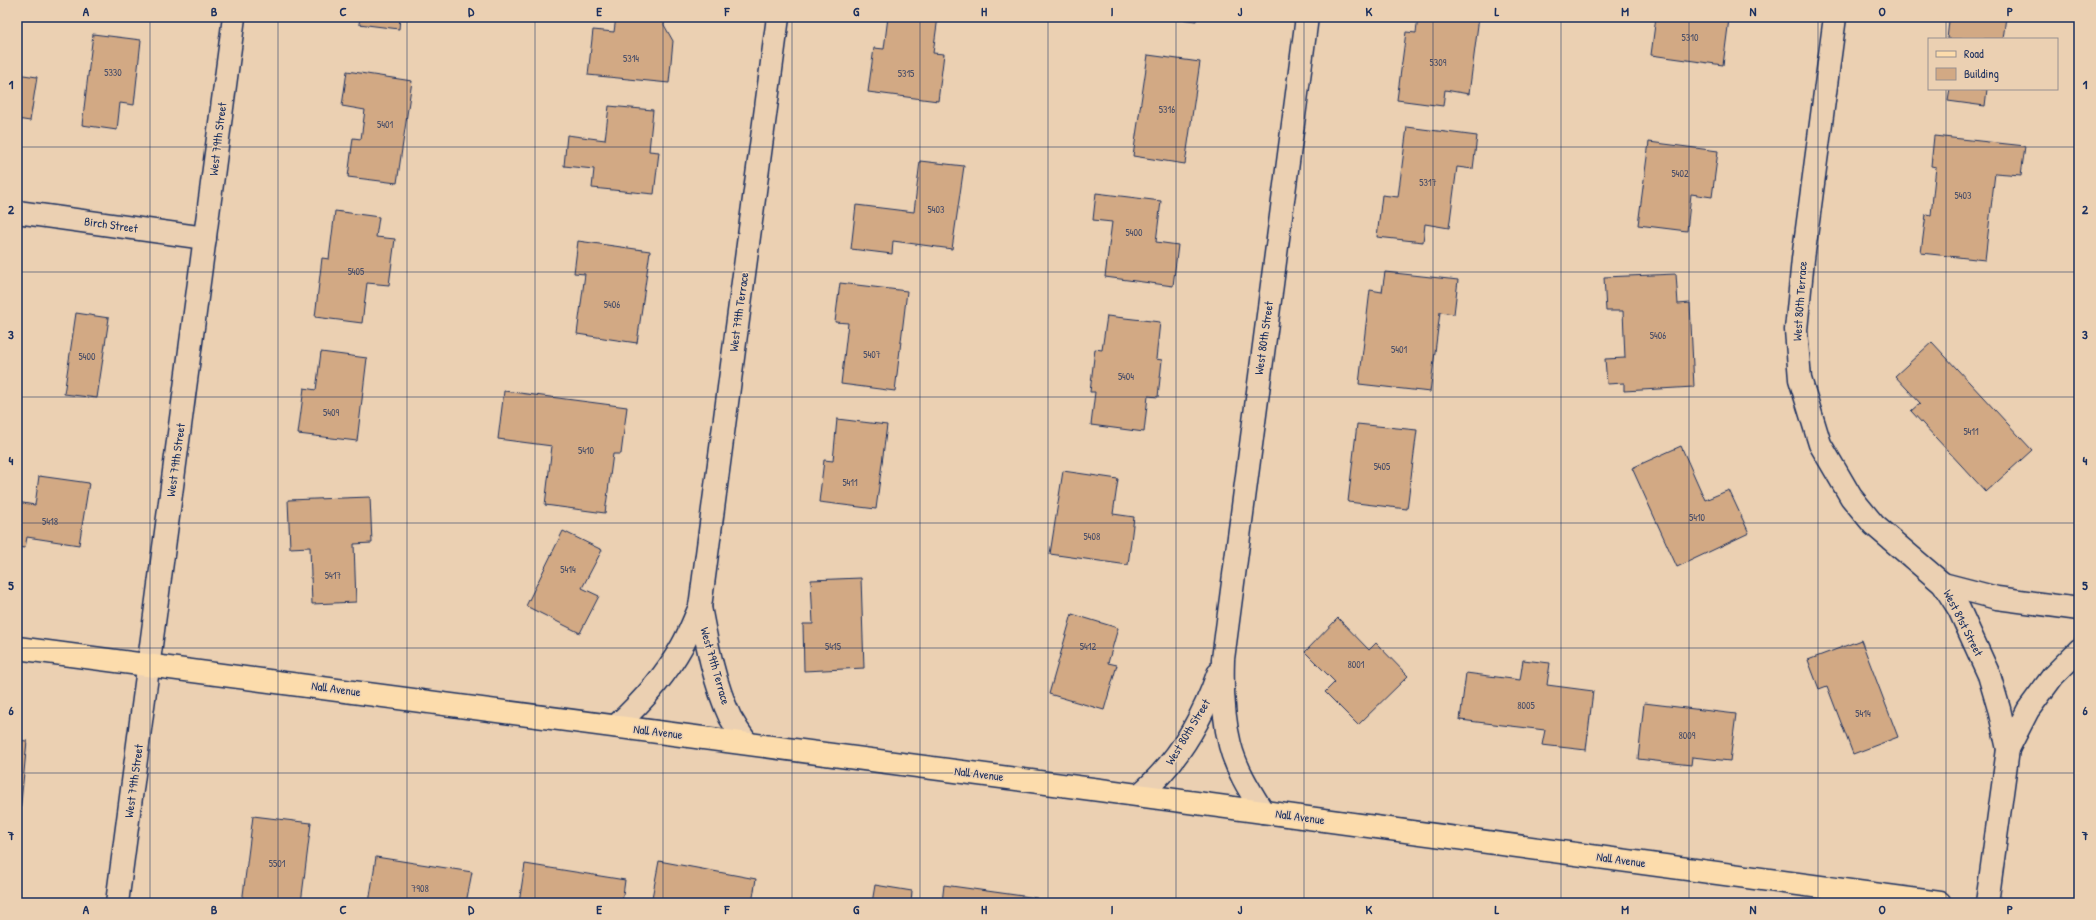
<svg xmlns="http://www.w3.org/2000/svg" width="2096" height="920" font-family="'Patrick Hand',sans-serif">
<rect width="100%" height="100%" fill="#ebd0b2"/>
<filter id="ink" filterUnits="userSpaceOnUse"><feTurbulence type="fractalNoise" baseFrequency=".025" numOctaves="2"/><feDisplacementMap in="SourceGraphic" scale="8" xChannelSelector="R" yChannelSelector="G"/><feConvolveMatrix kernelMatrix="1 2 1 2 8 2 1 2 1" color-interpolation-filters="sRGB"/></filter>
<g filter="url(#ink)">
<g fill="#d2a984" stroke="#1b2f5e">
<polygon points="360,17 400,17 399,29 359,24"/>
<polygon points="616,17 665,17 664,25 673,41 669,83 588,75 593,30 614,32"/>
<polygon points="888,17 938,17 933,53 944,54 938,101 868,92 874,48 884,49"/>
<polygon points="1165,17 1197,17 1196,21"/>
<polygon points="1418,17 1479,17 1469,94 1445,90 1443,106 1397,100 1406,32 1416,33"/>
<polygon points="1656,17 1712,17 1729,19 1723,65 1651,55"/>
<polygon points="1934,17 2006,17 2003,39 1947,39 1949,21 1934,19"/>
<polygon points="93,34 141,40 134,105 120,103 117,130 82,125"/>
<polygon points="1148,55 1200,62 1185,164 1133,156"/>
<polygon points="347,71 412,81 397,183 348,177 353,138 361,139 365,110 342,106"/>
<polygon points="17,74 37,77 30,121 17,119"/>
<polygon points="1950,89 1987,89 1985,106 1948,101"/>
<polygon points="609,106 653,110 649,151 659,152 654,194 592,188 594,169 564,166 567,135 605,140"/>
<polygon points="1407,127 1477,136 1473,169 1457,167 1449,228 1425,224 1423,242 1377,237 1382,195 1398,197"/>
<polygon points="1934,136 2025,146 2021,175 1995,173 1985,260 1921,253 1926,214 1931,215 1936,167 1931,166"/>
<polygon points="1649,142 1718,151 1712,197 1691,194 1687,231 1638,225"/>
<polygon points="920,161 964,166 952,249 893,241 892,254 851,249 856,205 914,212"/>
<polygon points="1096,193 1161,201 1156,242 1178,245 1173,286 1105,277 1112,222 1093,220"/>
<polygon points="335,211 379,217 376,237 395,239 389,285 367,283 362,323 315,317 322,258 329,259"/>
<polygon points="578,241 650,251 637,343 577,334 585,274 574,273"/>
<polygon points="1385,272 1458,280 1454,314 1440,312 1430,392 1359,384 1370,290 1382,292"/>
<polygon points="1676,274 1678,304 1690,303 1694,387 1624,391 1624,383 1607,384 1605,359 1625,358 1623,311 1606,311 1604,277"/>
<polygon points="840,283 907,291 895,391 841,384 848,323 835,322"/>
<polygon points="76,313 109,318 97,398 64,394"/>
<polygon points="1107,316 1160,322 1156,359 1162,360 1158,397 1148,396 1144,432 1091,425 1095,392 1090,392 1095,349 1102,350"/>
<polygon points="1932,342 2032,450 1986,492 1911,411 1920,403 1895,376"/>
<polygon points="321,352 367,358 357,441 298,434 304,388 316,390"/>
<polygon points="504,391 627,407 621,454 613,454 605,513 545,505 552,446 498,439"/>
<polygon points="837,419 887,425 876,509 819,502 824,460 833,461"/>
<polygon points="1357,424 1417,430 1407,509 1348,502"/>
<polygon points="1681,446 1705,500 1729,490 1749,533 1677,567 1632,468"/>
<polygon points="1063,471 1118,479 1113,514 1134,517 1128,565 1050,554"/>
<polygon points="39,476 89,483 79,545 27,537 25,548 17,547 17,502 35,505"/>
<polygon points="370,497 372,543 354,544 356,602 312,604 310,547 290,548 288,500"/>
<polygon points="563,531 602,550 582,588 599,596 580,633 526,606"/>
<polygon points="861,578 864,668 804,671 803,624 813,624 811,580"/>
<polygon points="1072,614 1118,628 1108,663 1117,665 1104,710 1049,694"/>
<polygon points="1338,618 1369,650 1376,643 1408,676 1358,725 1325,692 1335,682 1305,652"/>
<polygon points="1861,640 1898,737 1853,754 1827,686 1819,689 1808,660"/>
<polygon points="1523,660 1550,663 1547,685 1593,691 1586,750 1542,745 1545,730 1460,720 1466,673 1520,680"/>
<polygon points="1644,703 1736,714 1730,761 1692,757 1691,765 1638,759"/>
<polygon points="17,740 27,741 17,845"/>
<polygon points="253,816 311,823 301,903 242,903"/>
<polygon points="376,857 472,872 466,903 369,903"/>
<polygon points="659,861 756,879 752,903 651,903"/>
<polygon points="525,864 625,880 622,903 519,903"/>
<polygon points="875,885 912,891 911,903 872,903"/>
<polygon points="944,885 1037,898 1036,903 942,903"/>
</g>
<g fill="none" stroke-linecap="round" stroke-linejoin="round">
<g stroke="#1b2f5e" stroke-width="25">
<g id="minor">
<polyline points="1835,17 1803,259 1796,330 1800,379 1820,444 1851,497 1874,525 1943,584 1959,609 1989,675 1999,709 2008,749 1987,903"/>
<polyline points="17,212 205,238"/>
<polyline points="1943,584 1997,598 2079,609"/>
<path d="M700 607C707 644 714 683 730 717 735 726 741 735 747 743"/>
<path d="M616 726C642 702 665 677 682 646 689 634 694 620 700 607L778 17"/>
<polyline points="2008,749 2028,710 2053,676 2079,650"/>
<path d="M1139 795C1176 764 1202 720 1218 674"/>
<path d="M1263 812C1250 791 1236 769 1230 745 1223 717 1222 688 1223 659L1307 17"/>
<polyline points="117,903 234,17"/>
</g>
</g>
<g stroke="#1b2f5e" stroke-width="25">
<polyline id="major" points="17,648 1100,790 1940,903"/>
</g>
<use href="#minor" stroke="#ebd0b2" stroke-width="22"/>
<use href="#major" stroke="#fcdcac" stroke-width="22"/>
</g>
</g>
<path fill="none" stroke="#1b2f5e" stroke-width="1" stroke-opacity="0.55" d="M150 17V903M278 17V903M407 17V903M535 17V903M663 17V903M792 17V903M920 17V903M1048 17V903M1176 17V903M1304 17V903M1433 17V903M1561 17V903M1689 17V903M1818 17V903M1946 17V39M1946 89V903M17 147H2079M17 272H2079M17 397H2079M17 523H2079M17 648H2079M17 773H2079"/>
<g text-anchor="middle" stroke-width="3" stroke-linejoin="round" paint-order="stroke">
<g font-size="10" fill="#494e68">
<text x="1690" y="41">5310</text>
<text x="631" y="62">5314</text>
<text x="1438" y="66">5309</text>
<text x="113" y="76">5330</text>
<text x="906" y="77">5315</text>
<text x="1167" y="113">5316</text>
<text x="385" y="128">5401</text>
<text x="1680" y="177">5402</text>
<text x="1428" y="186">5317</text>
<text x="1963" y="199">5403</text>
<text x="936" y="213">5403</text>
<text x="1134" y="236">5400</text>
<text x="356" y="275">5405</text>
<text x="612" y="308">5406</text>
<text x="1658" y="339">5406</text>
<text x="1399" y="353">5401</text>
<text x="872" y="358">5407</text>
<text x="87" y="360">5400</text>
<text x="1126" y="380">5404</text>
<text x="331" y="416">5409</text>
<text x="1971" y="435">5411</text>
<text x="586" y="454">5410</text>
<text x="1382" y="470">5405</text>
<text x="850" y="486">5411</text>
<text x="1697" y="521">5410</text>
<text x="50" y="525">5418</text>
<text x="1092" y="540">5408</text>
<text x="568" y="573">5414</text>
<text x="333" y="579">5417</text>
<text x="833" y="650">5415</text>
<text x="1088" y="650">5412</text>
<text x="1356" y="668">8001</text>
<text x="1526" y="709">8005</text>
<text x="1863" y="717">5414</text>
<text x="1687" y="739">8009</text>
<text x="277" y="867">5501</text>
<text x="420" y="892">7908</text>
</g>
<g font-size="12" fill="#1b2f5e" stroke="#ebd0b2">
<text transform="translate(218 139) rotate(-83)" y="4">West 79th Street</text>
<text transform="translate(111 225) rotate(8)" y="4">Birch Street</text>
<text transform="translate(1800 301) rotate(-86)" y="4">West 80th Terrace</text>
<text transform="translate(739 312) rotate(-82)" y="4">West 79th Terrace</text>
<text transform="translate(1264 338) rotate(-82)" y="4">West 80th Street</text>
<text transform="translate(176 460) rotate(-82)" y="4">West 79th Street</text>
<text transform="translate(1963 623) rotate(63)" y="4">West 81st Street</text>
<text transform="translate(715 666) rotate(74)" y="4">West 79th Terrace</text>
<text transform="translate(336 689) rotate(8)" y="4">Nall Avenue</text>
<text transform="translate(658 732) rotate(7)" y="4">Nall Avenue</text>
<text transform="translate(1188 732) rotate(-59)" y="4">West 80th Street</text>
<text transform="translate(979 774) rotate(7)" y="4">Nall Avenue</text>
<text transform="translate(134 781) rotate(-82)" y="4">West 79th Street</text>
<text transform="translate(1300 817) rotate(8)" y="4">Nall Avenue</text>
<text transform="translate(1621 860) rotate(8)" y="4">Nall Avenue</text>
</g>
</g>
<rect width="2096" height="920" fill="none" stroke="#ebd0b2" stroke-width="44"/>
<rect x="1928" y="38" width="130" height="52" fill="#ebd0b2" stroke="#989090"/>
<rect x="1936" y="51" width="20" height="6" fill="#fcdcac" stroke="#989090"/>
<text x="1964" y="58" font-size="12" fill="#1b2f5e">Road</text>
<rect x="1936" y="68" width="20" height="12" fill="#d2a984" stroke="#989090"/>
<text x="1964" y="78" font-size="12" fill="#1b2f5e">Building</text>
<rect x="22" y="22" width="2052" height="876" fill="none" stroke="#1b2f5e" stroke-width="1.5"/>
<g font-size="13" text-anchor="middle" font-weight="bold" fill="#1b2f5e">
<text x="86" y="16">A</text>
<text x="214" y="16">B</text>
<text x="343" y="16">C</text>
<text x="471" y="16">D</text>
<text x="599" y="16">E</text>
<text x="727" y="16">F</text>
<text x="856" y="16">G</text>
<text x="984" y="16">H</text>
<text x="1112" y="16">I</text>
<text x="1240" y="16">J</text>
<text x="1369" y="16">K</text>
<text x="1497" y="16">L</text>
<text x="1625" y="16">M</text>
<text x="1753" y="16">N</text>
<text x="1882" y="16">O</text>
<text x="2010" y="16">P</text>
<text x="11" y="89">1</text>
<text x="2085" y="89">1</text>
<text x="11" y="214">2</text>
<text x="2085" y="214">2</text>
<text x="11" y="339">3</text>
<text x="2085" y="339">3</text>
<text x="11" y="465">4</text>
<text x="2085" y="465">4</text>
<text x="11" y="590">5</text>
<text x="2085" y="590">5</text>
<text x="11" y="715">6</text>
<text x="2085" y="715">6</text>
<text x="11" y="840">7</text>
<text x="2085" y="840">7</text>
<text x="86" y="914">A</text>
<text x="214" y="914">B</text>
<text x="343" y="914">C</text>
<text x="471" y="914">D</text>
<text x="599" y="914">E</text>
<text x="727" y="914">F</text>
<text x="856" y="914">G</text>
<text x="984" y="914">H</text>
<text x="1112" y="914">I</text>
<text x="1240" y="914">J</text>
<text x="1369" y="914">K</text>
<text x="1497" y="914">L</text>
<text x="1625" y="914">M</text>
<text x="1753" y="914">N</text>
<text x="1882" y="914">O</text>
<text x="2010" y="914">P</text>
</g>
</svg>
